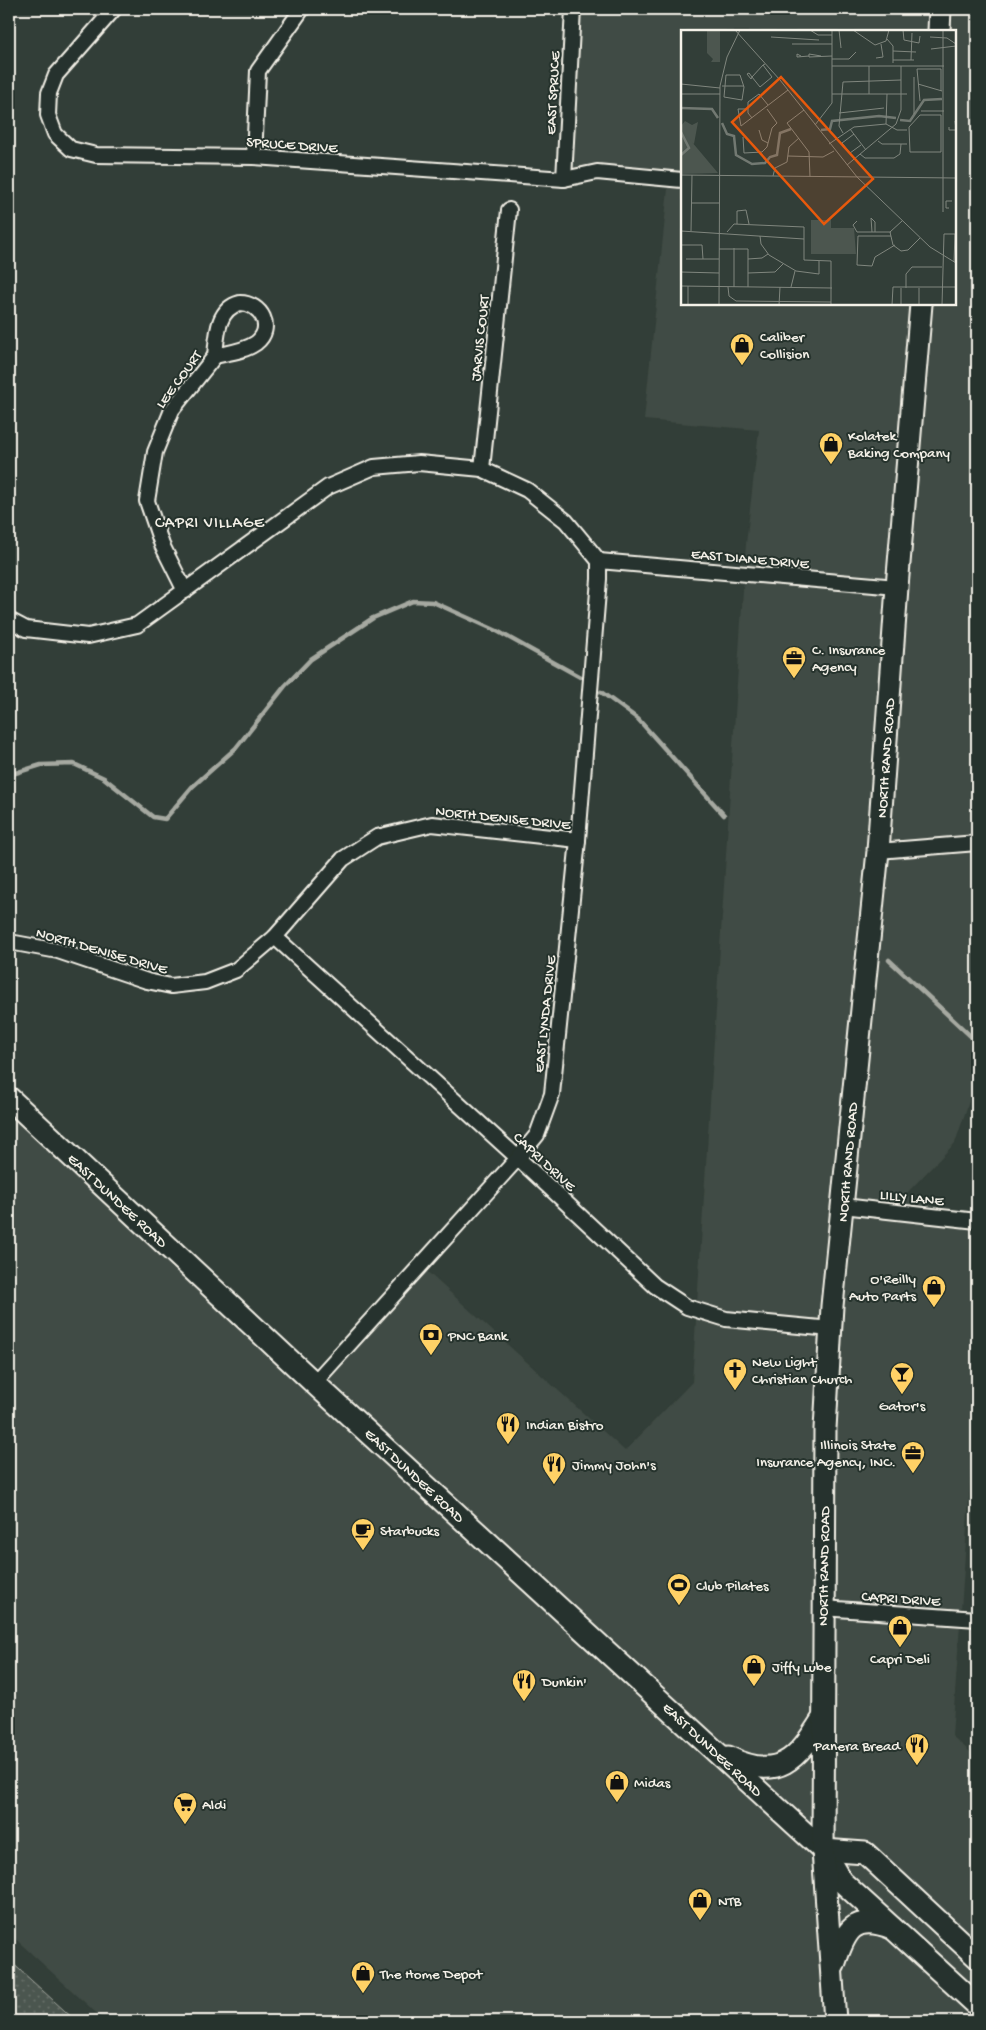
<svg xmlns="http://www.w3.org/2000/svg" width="986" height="2030" font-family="'Gochi Hand',sans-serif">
<defs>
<pattern id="park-dots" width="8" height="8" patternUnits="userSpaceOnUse" patternTransform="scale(1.25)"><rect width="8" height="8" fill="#4c564f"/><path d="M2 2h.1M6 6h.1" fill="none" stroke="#666f68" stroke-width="1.8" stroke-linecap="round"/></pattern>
</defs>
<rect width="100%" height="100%" fill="#323e38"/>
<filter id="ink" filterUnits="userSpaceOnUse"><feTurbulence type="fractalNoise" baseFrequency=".02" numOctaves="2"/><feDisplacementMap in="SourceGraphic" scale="10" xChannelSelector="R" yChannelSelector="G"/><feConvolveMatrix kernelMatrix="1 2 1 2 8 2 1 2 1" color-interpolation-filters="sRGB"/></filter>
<g filter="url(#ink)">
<path fill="#404b44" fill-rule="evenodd" d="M573 9H977V1078L955 1143 906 1194 968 1220 977 1221V1386L952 1736 977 1758V2021H105L9 1933V1098L314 1382 421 1266 625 1451 692 1382 746 544 759 430 644 420 669 179H564ZM682 31H955V304H682Z"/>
<polygon fill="url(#park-dots)" stroke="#a0a49c" points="9,1960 76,2021 9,2021"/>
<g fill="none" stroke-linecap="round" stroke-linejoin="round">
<g stroke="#a6a9a1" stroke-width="4.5">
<polyline points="601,692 638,719 724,815"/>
<polyline points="9,775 41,765 74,764 104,778 153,817 165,819 192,787 236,748 285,686 311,659 373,618 413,601 433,602 497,631 580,677"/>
<polyline points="889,960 977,1042"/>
</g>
<g stroke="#f4f1e8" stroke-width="18">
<g id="street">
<polyline points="114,9 56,75 49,93 48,115 55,134 71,149 96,155 254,157 564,179 597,172 682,180"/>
<polyline points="254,157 258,71 302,9"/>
<polyline points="564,179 573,9"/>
<path d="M240 303C261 303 275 328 256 343 245 351 228 353 215 356 217 335 217 309 240 303Z"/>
<polyline points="482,469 509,210"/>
<polyline points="599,561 897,587"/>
<polyline points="185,591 162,545 147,501 155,452 172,410 215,356"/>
<polyline points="9,620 26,629 88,636 137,625 328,487 374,467 419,463 482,469 527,490 566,521 599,561"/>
<polyline points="878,851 977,843"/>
<polyline points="275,937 518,1158 655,1286 687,1307 726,1319 831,1329"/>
<polyline points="9,944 15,943 58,951 147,981 171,986 205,982 236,970 275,937 343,859 377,837 432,824 578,840"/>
<polyline points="843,1206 977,1221"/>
<polyline points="314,1383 518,1158 537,1135 552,1094 578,840 599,579 599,561"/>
<polyline points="823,1608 977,1619"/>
</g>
</g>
<g stroke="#f4f1e8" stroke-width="25">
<g id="primary">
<polyline points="939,31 940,9"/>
<polyline points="9,1098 314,1383 823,1850 841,1881 977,2005"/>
<path d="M728 1757C778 1782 797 1760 823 1718"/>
<polyline points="823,1850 865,1853 977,1957"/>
<path d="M834 1965C845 1931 853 1913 892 1928"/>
<polyline points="835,2021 823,1850 825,1429 832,1306 878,851 897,587 921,304"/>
</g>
</g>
<use href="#street" stroke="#26332d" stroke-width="14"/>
<use href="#primary" stroke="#26332d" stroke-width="21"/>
</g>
</g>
<defs>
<g id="shop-pin" transform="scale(1.25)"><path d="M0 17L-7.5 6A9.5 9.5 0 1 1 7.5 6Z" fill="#ffd166" stroke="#26332d"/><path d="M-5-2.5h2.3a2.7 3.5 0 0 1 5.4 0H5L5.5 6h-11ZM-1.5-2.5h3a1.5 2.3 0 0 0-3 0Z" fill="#111"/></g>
<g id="office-pin" transform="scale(1.25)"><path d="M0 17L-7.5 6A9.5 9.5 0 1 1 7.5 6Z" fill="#ffd166" stroke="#26332d"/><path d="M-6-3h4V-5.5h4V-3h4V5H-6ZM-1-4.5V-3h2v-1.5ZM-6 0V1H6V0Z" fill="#111"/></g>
<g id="bank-pin" transform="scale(1.25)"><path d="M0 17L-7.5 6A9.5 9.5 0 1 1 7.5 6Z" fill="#ffd166" stroke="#26332d"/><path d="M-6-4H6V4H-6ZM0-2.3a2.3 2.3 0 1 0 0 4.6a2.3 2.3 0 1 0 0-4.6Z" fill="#111"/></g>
<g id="church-pin" transform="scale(1.25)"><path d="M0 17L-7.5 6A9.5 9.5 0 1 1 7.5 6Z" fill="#ffd166" stroke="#26332d"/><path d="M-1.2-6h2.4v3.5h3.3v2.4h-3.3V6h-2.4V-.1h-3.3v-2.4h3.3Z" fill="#111"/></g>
<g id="bar-pin" transform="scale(1.25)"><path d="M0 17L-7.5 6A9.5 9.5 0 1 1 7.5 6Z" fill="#ffd166" stroke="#26332d"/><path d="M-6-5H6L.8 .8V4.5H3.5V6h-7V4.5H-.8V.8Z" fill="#111"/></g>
<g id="restaurant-pin" transform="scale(1.25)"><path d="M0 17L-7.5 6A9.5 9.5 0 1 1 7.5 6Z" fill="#ffd166" stroke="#26332d"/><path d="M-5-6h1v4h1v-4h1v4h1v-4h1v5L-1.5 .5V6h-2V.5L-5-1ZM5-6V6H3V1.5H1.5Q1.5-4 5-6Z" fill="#111"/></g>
<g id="cafe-pin" transform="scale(1.25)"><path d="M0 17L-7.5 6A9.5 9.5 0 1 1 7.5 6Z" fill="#ffd166" stroke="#26332d"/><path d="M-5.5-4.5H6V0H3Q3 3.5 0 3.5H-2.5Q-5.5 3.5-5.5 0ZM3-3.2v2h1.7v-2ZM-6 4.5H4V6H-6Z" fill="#111"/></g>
<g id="stadium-pin" transform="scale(1.25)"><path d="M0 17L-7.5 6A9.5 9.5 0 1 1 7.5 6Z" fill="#ffd166" stroke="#26332d"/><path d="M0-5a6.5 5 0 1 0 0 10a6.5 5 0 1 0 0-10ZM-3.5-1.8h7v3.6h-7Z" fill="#111"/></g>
<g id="supermarket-pin" transform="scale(1.25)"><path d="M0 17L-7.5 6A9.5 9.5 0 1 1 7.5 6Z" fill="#ffd166" stroke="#26332d"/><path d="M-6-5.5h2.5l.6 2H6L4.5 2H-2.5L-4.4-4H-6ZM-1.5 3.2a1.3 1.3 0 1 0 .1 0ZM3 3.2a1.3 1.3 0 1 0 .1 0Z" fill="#111"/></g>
</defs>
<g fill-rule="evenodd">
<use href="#shop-pin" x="742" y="345"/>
<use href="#shop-pin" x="831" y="444"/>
<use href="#office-pin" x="794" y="658"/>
<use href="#shop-pin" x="934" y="1287"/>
<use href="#bank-pin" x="431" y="1335"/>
<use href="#church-pin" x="735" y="1370"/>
<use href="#bar-pin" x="902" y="1374"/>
<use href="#restaurant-pin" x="508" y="1424"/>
<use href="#office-pin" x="913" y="1453"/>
<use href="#restaurant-pin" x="554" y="1464"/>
<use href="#cafe-pin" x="363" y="1530"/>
<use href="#stadium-pin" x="679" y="1585"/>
<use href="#shop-pin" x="900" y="1627"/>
<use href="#shop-pin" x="754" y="1666"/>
<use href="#restaurant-pin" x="524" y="1681"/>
<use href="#restaurant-pin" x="917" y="1745"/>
<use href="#shop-pin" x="617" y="1782"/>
<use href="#supermarket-pin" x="185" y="1804"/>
<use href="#shop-pin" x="700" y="1900"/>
<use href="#shop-pin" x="363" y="1973"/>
</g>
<g text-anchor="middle" stroke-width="4" stroke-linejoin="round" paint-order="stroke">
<g font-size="15" fill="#f4f1e8" stroke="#26332d">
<text transform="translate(552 93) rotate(-87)" y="5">EAST SPRUCE</text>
<text transform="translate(292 144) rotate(4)" y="5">SPRUCE DRIVE</text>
<text transform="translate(479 338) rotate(-84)" y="5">JARVIS COURT</text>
<text transform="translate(178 379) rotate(-54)" y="5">LEE COURT</text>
<text transform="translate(750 558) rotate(5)" y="5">EAST DIANE DRIVE</text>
<text transform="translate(885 758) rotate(-86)" y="5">NORTH RAND ROAD</text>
<text transform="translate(503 817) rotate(6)" y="5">NORTH DENISE DRIVE</text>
<text transform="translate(102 950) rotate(16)" y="5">NORTH DENISE DRIVE</text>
<text transform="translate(544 1014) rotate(-84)" y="5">EAST LYNDA DRIVE</text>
<text transform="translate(545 1161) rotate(43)" y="5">CAPRI DRIVE</text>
<text transform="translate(847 1162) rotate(-85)" y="5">NORTH RAND ROAD</text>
<text transform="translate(912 1197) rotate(6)" y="5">LILLY LANE</text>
<text transform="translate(118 1200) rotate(43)" y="5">EAST DUNDEE ROAD</text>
<text transform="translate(415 1475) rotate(43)" y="5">EAST DUNDEE ROAD</text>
<text transform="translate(823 1566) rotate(-89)" y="5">NORTH RAND ROAD</text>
<text transform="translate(901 1598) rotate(4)" y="5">CAPRI DRIVE</text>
<text transform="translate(713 1749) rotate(43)" y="5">EAST DUNDEE ROAD</text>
</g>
<g font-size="15" fill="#f4f1e8" stroke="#26332d" text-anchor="start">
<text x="760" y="341">Caliber<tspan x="760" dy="17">Collision</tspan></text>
<text x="848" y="440">Kolatek<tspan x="848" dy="17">Baking Company</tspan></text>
<text x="812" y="654">C. Insurance<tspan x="812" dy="17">Agency</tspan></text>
<text x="916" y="1283" text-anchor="end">O'Reilly<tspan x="916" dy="17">Auto Parts</tspan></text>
<text x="448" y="1340">PNC Bank</text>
<text x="752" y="1366">New Light<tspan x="752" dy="17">Christian Church</tspan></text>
<text x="902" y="1410" text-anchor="middle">Gator's</text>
<text x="526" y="1429">Indian Bistro</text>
<text x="896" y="1449" text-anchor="end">Illinois State<tspan x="896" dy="17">Insurance Agency, INC.</tspan></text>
<text x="572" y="1469">Jimmy John's</text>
<text x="380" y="1535">Starbucks</text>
<text x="696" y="1590">Club Pilates</text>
<text x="900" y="1663" text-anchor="middle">Capri Deli</text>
<text x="772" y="1671">Jiffy Lube</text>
<text x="542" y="1686">Dunkin'</text>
<text x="900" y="1750" text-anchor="end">Panera Bread</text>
<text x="634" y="1787">Midas</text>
<text x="202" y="1809">Aldi</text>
<text x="718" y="1905">NTB</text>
<text x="380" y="1978">The Home Depot</text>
</g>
<g font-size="16" letter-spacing="1" fill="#f4f1e8" stroke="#26332d">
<text x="210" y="527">CAPRI VILLAGE</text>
</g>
</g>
<g transform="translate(681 30)">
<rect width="275" height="275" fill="#323e38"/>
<path d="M26 0H39V32H30L32 29 26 23Z" fill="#4c564f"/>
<path d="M4 91 11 95 17 92 13 114 0 107V96Z" fill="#4c564f"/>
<path d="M0 99 37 143 0 144ZM130 190H150V198H173L175 224H130Z" fill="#4c564f"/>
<path fill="none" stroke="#727972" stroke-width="2.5" d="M0 78 31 79 37 88M219 90 229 91 243 70 261 69M41 93 46 104 53 106 55 125 71 134 84 133 89 127 96 125 99 103 110 99M140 100 149 99 151 91 198 86 215 88M0 102 8 118 0 125"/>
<path fill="none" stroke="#80867e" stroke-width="1" d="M54 0 99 50 176 147 249 217 275 233M129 0 137 5H151M158 0 160 18M172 0 194 15 205 11 208 0M222 0 223 10 238 13 239 6M262 0V182M90 7 138 10M249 7 266 8 275 14M206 9 212 16V33M111 14H151M250 19 275 16M212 21 235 22M120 26 116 24V27L128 26M140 26 128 24V27L151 26M195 28 202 27 200 14M151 29H168L175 22M212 30H233M230 30 231 3M82 35 91 47 79 57 71 47 68 43 66 44 70 49 71 47 82 35 84 34M151 36H263M45 45H59L63 57 61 70 43 67ZM0 54 39 58M237 54 261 61M41 56H63M0 64H39M151 64H226M188 64V36M239 71 236 39H260V61M66 79H57L60 96 107 60M86 79 96 93M240 81H263M158 83 203 78M233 84V47M239 85H260V122H229L228 97ZM71 88 67 83V72L78 64 87 75M106 93 128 122 129 147M106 93 123 80M205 94 206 64M134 95 151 73V0M268 97V100H275L274 91M169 99 185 120M78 100 81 110 87 113M162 103 158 96 162 52 220 50M173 104 161 113 169 123 180 115M62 107 63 123 81 122 86 117 91 98 96 93M197 111 201 114H226M148 114 173 97 205 94 216 100H226M179 124 184 128H213L219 124 220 114M107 126 142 127 153 121M166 135 215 94 220 80V36M0 145 275 148M92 146 94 138 106 132 108 117 118 108M11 173H39M268 178H265V171H271M176 191 172 195 176 202H210M221 191 209 202 212 215 220 221 227 220 239 208M56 194V181L65 180 68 194M0 201 123 209M10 201 11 145M46 202 53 194 123 197V230L150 231V275M191 202 190 188 194 192V202M79 206 80 214 88 225 115 241 138 244V231M210 206H177L176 235 191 236 194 227 214 215M0 215H21L22 229M38 219H67V257M5 229H38M67 229 81 228 87 224M0 242 38 243M67 243 94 242 102 234M0 256 151 258M47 257 48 266 55 271 150 272M53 257V218M110 257 114 241M220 258V275M225 258V244L231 237H261M7 275V256M38 275 39 56 46 27 59 0M98 275 99 257M211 275 212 257H275M238 275V258M261 275 263 204H274L273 232"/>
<path fill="#e8590c" fill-opacity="0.15" stroke="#e8590c" stroke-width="2.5" d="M100 47 192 149 143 194 51 92Z"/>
<rect width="275" height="275" fill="none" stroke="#f4f1e8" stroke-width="2.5"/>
</g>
<rect width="986" height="2030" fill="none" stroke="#26332d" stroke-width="30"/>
<rect x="15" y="15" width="956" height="2000" fill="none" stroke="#f4f1e8" stroke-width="2" filter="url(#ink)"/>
</svg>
